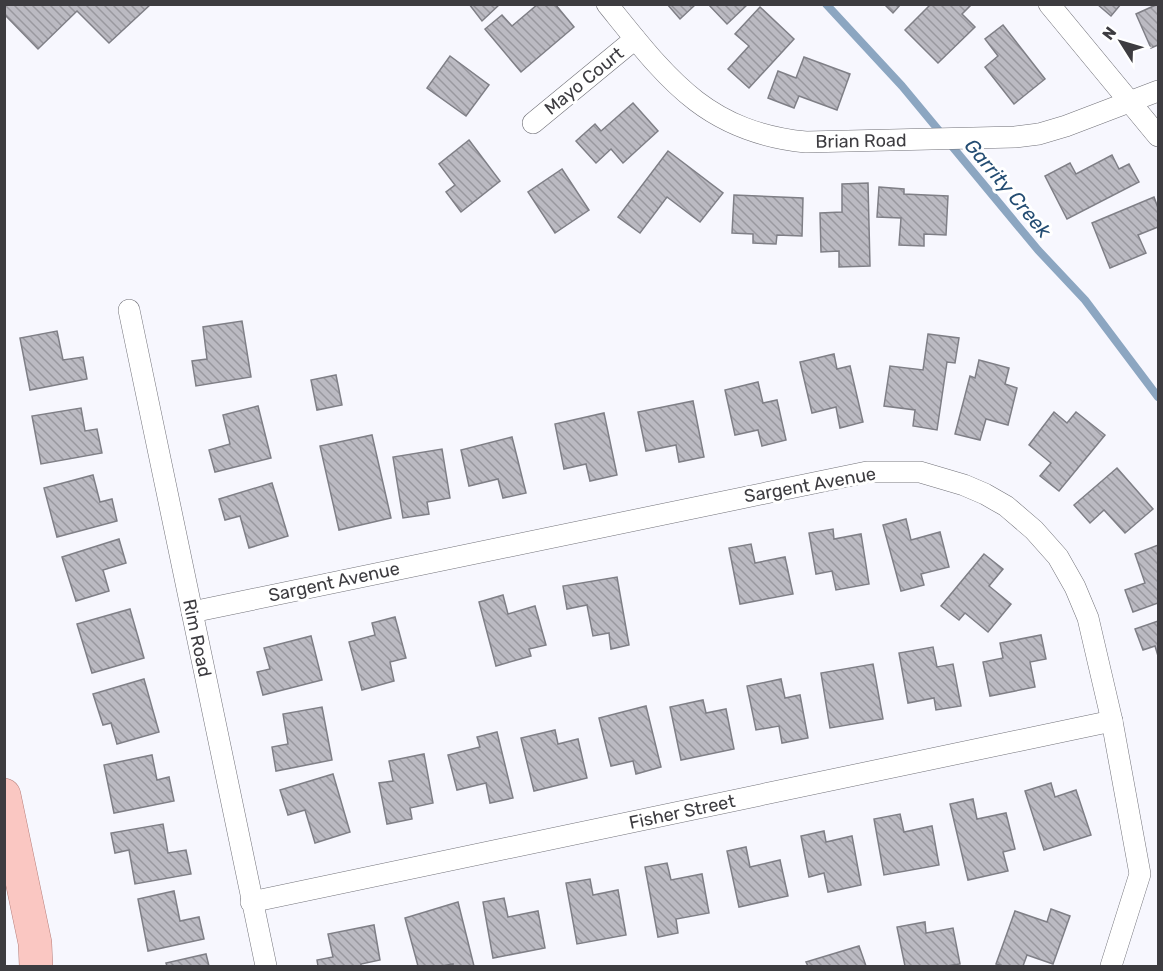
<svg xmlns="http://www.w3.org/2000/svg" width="1163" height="971" font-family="Rubik,sans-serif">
<defs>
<pattern id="building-back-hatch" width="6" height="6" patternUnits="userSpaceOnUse" patternTransform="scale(1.5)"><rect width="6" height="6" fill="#bbbac2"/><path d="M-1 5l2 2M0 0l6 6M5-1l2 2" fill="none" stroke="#99989f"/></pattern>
</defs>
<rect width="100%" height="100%" fill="#f7f7fe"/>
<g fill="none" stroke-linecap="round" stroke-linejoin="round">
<polyline stroke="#8ca6c1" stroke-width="8" points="826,4 902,86 1038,250 1085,300 1158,397"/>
</g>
<g fill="url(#building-back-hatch)" stroke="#7f7f86" stroke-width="1.5">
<polygon points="4,4 151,4 109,43 77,11 38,49 4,14"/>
<polygon points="469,4 500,4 482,21"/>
<polygon points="538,4 555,4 574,27 521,72 485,29 502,15 512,26"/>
<polygon points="667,4 696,4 680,19"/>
<polygon points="708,4 748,4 727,24"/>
<polygon points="884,4 901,4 893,13"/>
<polygon points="931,4 972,4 962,14 975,27 938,63 905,30"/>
<polygon points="1097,4 1121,4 1111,16"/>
<polygon points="1158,4 1158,45 1151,48 1136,14"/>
<polygon points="760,7 794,39 749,88 728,69 749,46 735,34"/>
<polygon points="1003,25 1045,79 1014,104 985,67 998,56 985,39"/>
<polygon points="450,56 489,85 466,116 427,88"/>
<polygon points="804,57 850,74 837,110 799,96 794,108 768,98 778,71 796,78"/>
<polygon points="633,103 658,131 623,163 611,149 596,163 576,141 595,124 601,131"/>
<polygon points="469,140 500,181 461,212 446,192 455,185 439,164"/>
<polygon points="668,151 723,193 700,222 667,197 640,233 618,217"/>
<polygon points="1112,155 1119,169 1129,164 1139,182 1067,219 1045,176 1070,163 1076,174"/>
<polygon points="562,169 589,210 555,233 528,192"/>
<polygon points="868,183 870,266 839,267 839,251 821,252 820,213 842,212 842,184"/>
<polygon points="879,187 904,189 904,194 948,196 946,235 924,234 924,246 899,245 901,218 877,217"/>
<polygon points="734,195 803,198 802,236 777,235 776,244 753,243 753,234 732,233"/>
<polygon points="1154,197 1158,208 1158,227 1138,235 1146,253 1110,268 1092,223"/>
<polygon points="242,321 251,377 196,386 192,361 207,359 203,327"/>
<polygon points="57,331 63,360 83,357 87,379 30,390 20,338"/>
<polygon points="928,334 959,338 955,363 947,362 937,430 913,426 915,410 884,406 890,366 923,370"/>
<polygon points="834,354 837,369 850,366 863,422 840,428 836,407 812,413 800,362"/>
<polygon points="979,360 1009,368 1005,384 1017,388 1008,425 986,419 980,440 955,434 970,376 975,378"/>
<polygon points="336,375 342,405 317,410 311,380"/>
<polygon points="758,382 763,403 777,400 786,440 762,446 758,430 735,435 725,390"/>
<polygon points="693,401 704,457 679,462 676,445 646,451 638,412"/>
<polygon points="258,406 271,458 215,472 209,450 230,444 223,415"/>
<polygon points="81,408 85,431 97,429 102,453 41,464 32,416"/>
<polygon points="1054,412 1067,423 1076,412 1105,435 1059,491 1040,476 1051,463 1029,445"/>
<polygon points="604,413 617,475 590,481 586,464 564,469 555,424"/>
<polygon points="372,435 391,518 339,530 320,446"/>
<polygon points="512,437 526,493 503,498 498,479 469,486 461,450"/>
<polygon points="442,449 450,498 427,502 429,514 403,518 393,457"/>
<polygon points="1117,468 1153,509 1125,533 1104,510 1090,523 1074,505"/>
<polygon points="93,475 100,502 112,499 117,521 57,537 44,488"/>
<polygon points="272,483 288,536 249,548 240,516 225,520 219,499"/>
<polygon points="906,519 911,540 940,532 949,567 921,574 924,585 901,591 883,525"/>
<polygon points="833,529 834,539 861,534 869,584 836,590 832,571 816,574 809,533"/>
<polygon points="119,539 126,563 103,570 109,591 76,601 62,557"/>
<polygon points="751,544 755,563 785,557 793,594 740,604 729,548"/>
<polygon points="1158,545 1158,603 1133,612 1125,590 1145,583 1135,554"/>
<polygon points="984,554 1003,569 989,586 1011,604 988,632 965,613 959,620 941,606"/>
<polygon points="617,577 629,645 611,649 609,633 593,636 587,605 567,609 563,586"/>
<polygon points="503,595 508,614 535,606 546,645 529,649 531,656 496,666 479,602"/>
<polygon points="130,609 144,658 92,673 77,624"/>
<polygon points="395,617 406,658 390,662 394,681 362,690 349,642 375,635 372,623"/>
<polygon points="1158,621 1158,656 1155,646 1143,650 1135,629"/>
<polygon points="1041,635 1046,659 1030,662 1035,687 990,696 983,662 1003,658 1000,643"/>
<polygon points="311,636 322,680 263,695 257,672 270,669 264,648"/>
<polygon points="933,647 937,667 953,664 961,706 936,710 934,698 908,703 899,653"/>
<polygon points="873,664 883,719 830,728 821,673"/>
<polygon points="144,679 159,732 117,744 111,723 103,725 93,694"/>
<polygon points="781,679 785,698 800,695 808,738 782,743 779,726 756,730 747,686"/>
<polygon points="703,700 706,713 726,709 734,749 681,760 670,707"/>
<polygon points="646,706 661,767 636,774 633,761 611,766 599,718"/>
<polygon points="322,707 332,760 276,771 272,747 288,744 283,714"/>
<polygon points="555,730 558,744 578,739 587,778 534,791 521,738"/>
<polygon points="497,732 513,798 490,803 486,783 457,790 448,755 480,747 477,737"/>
<polygon points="424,754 433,803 410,808 412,819 387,824 379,783 393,781 389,761"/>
<polygon points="152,755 157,780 169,777 174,801 114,813 104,765"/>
<polygon points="333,774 350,832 315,843 305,810 288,815 280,790"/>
<polygon points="1051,783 1055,797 1076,790 1091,835 1044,850 1025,791"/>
<polygon points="973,799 977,819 1006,813 1015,849 1003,852 1008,871 968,880 950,804"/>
<polygon points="900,814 904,832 932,826 939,865 884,875 874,819"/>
<polygon points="163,824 168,853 186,850 191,874 135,884 129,850 115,853 111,833"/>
<polygon points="824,831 826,842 852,836 861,885 828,892 824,873 809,877 801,836"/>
<polygon points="746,847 750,867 780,860 788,896 739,907 727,851"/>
<polygon points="667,863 671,880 702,874 709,913 676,919 678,933 658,937 645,867"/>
<polygon points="590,879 593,895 618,890 626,935 577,944 566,883"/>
<polygon points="174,891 180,921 199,917 204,939 148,951 138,899"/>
<polygon points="504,898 508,917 538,911 545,948 493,958 483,902"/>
<polygon points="458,902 474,966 453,966 453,964 442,966 418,966 405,918"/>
<polygon points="1051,909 1070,916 1053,964 1027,955 1023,966 1003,966 996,964 1015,911 1047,922"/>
<polygon points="925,922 926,933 953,928 960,964 947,966 905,966 897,927"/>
<polygon points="374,925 380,960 361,964 361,966 318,966 317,960 333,957 328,934"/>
<polygon points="859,946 866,966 808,966 806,962"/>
<polygon points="206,954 209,966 167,966 166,963"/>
</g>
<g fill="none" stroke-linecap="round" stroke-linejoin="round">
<g stroke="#717178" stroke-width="22">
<g id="street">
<path d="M607 4C667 78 705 132 806 142L1015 137 1039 134 1066 126 1158 91"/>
<polyline points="1049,4 1158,136"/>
<polyline points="533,123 635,39"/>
<polyline points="129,310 266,966"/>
<polyline points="192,612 867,472 920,472 964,485 985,494 1006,506 1034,530 1058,557 1075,587 1088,618 1112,721 1140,874 1111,966"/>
<polyline points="251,902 1112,721"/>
</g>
</g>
<g stroke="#b57e7a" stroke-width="34">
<polyline id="primary" points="4,795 35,943 36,966"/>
</g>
<use href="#street" stroke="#fff" stroke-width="21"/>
<use href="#primary" stroke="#fac7c2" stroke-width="33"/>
</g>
<g text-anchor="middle" stroke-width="6" stroke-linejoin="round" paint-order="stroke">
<g font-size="18" fill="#3d3c40" stroke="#fff">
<text transform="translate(584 81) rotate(-39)" y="6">Mayo Court</text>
<text transform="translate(861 141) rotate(-1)" y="6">Brian Road</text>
<text transform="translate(810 485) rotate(-10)" y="6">Sargent Avenue</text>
<text transform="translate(334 582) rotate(-12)" y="6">Sargent Avenue</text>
<text transform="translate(197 638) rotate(78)" y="6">Rim Road</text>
<text transform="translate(682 812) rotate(-12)" y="6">Fisher Street</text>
</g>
<g font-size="20" font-style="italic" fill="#234c72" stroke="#fff">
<text transform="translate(1008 188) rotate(50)" y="7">Garrity Creek</text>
</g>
</g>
<rect width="1163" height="971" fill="none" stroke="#3d3c40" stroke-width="12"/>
<g transform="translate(1121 42) rotate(307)" stroke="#ffffff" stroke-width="4.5" paint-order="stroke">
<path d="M0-4.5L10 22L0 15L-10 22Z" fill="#3d3c40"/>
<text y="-9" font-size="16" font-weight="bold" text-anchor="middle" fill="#3d3c40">N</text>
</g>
</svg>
